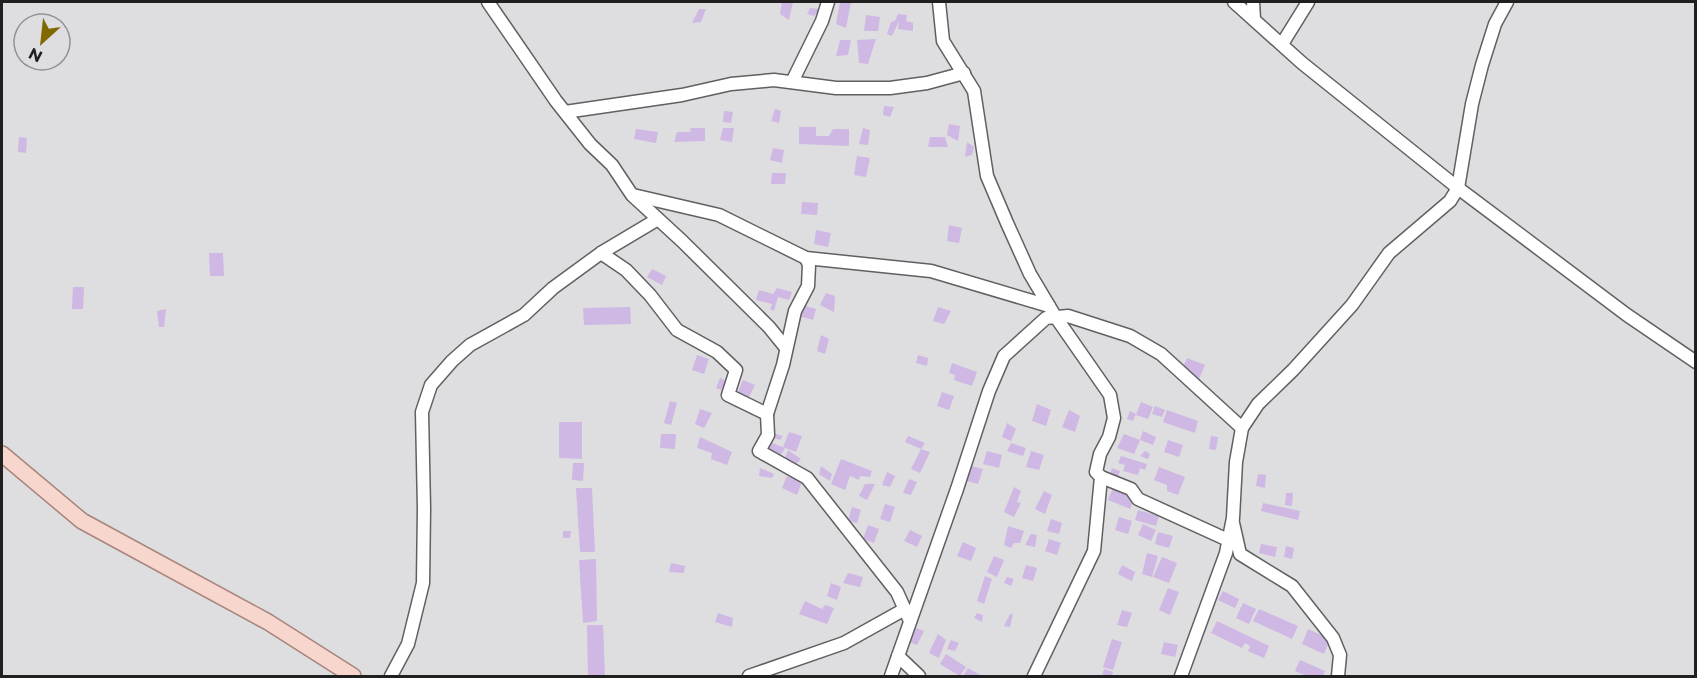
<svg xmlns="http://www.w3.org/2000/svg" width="1697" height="678" font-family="Montserrat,sans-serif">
<rect width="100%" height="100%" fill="#dedee1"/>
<g fill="#cfb8e3">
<polygon points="782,2 793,2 789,20 780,14"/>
<polygon points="840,2 851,2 846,28 836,24"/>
<polygon points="810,8 820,9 814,16 807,14"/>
<polygon points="699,9 706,9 701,22 692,23"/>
<polygon points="898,14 907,15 906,21 913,23 913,31 898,29 899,21 892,36 887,34 891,22 895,21"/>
<polygon points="866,15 880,17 878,31 864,31"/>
<polygon points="876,39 868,64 859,63 857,40"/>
<polygon points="840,40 851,40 848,55 836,56"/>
<polygon points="884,106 894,107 890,117 883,115"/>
<polygon points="775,109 781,111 779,123 771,121"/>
<polygon points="724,111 733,112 731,123 723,122"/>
<polygon points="949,124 960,126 958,141 947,135"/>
<polygon points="799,127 816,127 816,136 829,136 833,129 849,129 849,146 799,144"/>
<polygon points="690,128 705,128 705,141 674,142 677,132 691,132"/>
<polygon points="723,128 734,128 732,142 720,140"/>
<polygon points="863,128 870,130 868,145 859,144"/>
<polygon points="636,129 658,132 656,143 634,139"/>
<polygon points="19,137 27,138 26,153 18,152"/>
<polygon points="930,137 945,137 948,147 928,147"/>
<polygon points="967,142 974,147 972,155 965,157"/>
<polygon points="773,148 784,150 782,163 770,160"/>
<polygon points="857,156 870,158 866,177 854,175"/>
<polygon points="772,173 786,173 785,184 771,184"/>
<polygon points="802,202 818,203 817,215 801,214"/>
<polygon points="949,225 962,228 959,243 947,241"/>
<polygon points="816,230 831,233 828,247 814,244"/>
<polygon points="209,253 223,253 224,276 210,276"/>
<polygon points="652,269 666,276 662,285 647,277"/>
<polygon points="73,287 84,287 83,309 72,309"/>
<polygon points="777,288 792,292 789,300 778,297 774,311 770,309 772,304 756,300 759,290 773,294"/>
<polygon points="826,293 835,296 834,312 820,305"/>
<polygon points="802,305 816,309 813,320 799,316"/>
<polygon points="630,307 631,324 584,325 583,308"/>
<polygon points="938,307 951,311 944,324 933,321"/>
<polygon points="166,309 164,327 159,327 157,311"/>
<polygon points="821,335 829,339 825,354 817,351"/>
<polygon points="697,355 709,359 704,374 692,370"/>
<polygon points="918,355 928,358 927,366 916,363"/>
<polygon points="1187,358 1205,365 1199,379 1181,372"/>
<polygon points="952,363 977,372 972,386 954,380 955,375 949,373"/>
<polygon points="720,378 726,381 721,390 716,388"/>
<polygon points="743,380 755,385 748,399 737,394"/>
<polygon points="942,392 954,396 949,410 937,406"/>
<polygon points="670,401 677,403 671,425 664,423"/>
<polygon points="1141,402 1153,407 1148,419 1136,415"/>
<polygon points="1037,404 1051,410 1046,426 1032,421"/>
<polygon points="1155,406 1165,410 1162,417 1152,414"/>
<polygon points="700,409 712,413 704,428 695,424"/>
<polygon points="1069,410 1080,416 1075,432 1062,427"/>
<polygon points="1167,410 1198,421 1195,433 1163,422"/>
<polygon points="1130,411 1136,414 1133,421 1127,419"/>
<polygon points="559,422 582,422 582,459 559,458"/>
<polygon points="1007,423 1016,429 1011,441 1002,437"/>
<polygon points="1143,431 1156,437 1153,445 1140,440"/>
<polygon points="770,432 783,436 780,440 771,437"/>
<polygon points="789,432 802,436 796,452 783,447"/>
<polygon points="661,434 676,434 675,449 660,448"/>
<polygon points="1124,434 1140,440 1134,454 1117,448"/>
<polygon points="908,436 925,443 921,449 905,442"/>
<polygon points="1211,436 1218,437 1216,450 1209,449"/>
<polygon points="700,437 732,452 727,465 711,459 712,453 697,448"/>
<polygon points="1168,440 1183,445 1179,457 1164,452"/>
<polygon points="770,442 785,448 781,455 767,450"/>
<polygon points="1011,443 1026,448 1023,456 1007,451"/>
<polygon points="921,449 930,452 920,473 911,469"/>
<polygon points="788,450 801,459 796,464 784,460"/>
<polygon points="987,451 1002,455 999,468 983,464"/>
<polygon points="1031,451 1044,455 1039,470 1026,467"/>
<polygon points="1145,451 1150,454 1148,459 1140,456"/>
<polygon points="1121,456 1147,464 1145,470 1140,468 1138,475 1123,471 1125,465 1118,463"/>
<polygon points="841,459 872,471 870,477 860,476 859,480 850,476 845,490 831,484"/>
<polygon points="573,463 584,463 583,481 572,480"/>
<polygon points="821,466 832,474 830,481 819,474"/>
<polygon points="972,466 983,469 978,484 967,481"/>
<polygon points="1159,467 1185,477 1178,495 1167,491 1167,485 1154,480"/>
<polygon points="760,468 774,474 772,478 759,476"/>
<polygon points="1112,468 1120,471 1118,477 1110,474"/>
<polygon points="887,472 895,476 890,487 882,485"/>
<polygon points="1258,474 1266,475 1265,488 1256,486"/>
<polygon points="787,476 802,482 797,495 782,488"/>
<polygon points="909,479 917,482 911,495 903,493"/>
<polygon points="865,484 875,484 867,500 859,496"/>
<polygon points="1014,487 1021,491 1017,502 1021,503 1014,517 1004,512"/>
<polygon points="576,488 592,488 595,552 580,552"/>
<polygon points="1113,488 1135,497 1130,509 1108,500"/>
<polygon points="1044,491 1052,495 1045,514 1035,509"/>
<polygon points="1286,493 1293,493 1292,506 1285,505"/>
<polygon points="1263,503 1300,511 1298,520 1261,511"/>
<polygon points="885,504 895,507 890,522 880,519"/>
<polygon points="852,507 861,510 857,523 848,521"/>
<polygon points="1138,510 1159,516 1156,526 1135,520"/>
<polygon points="1119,517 1132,521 1128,534 1115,530"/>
<polygon points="1051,519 1062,523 1059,534 1047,531"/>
<polygon points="1143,524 1156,530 1151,541 1138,535"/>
<polygon points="868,525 879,529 874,543 863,539"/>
<polygon points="1008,526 1024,531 1020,543 1014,543 1011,548 1004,545"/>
<polygon points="910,530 922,536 917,547 904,541"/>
<polygon points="563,531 571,531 570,538 563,538"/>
<polygon points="1158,532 1173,536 1169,548 1155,544"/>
<polygon points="1031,534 1037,535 1035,547 1025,545"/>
<polygon points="1049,539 1061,543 1057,555 1045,551"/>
<polygon points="963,542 976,548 971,561 957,556"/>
<polygon points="1261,544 1277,547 1275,557 1259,553"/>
<polygon points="1286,546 1294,548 1292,559 1284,557"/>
<polygon points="1147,553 1158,556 1152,577 1142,574"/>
<polygon points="994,556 1004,560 997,577 987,572"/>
<polygon points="1162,557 1177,563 1169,583 1153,577"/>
<polygon points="596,559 597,621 583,623 579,560"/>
<polygon points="671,563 685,566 684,573 669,572"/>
<polygon points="1026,565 1037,568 1033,581 1022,578"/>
<polygon points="1122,565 1135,572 1132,581 1118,574"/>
<polygon points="848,573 863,577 860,587 843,583"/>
<polygon points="985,576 992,579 984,604 977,601"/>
<polygon points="1007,577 1014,579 1011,586 1004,583"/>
<polygon points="831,583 841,587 837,600 827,596"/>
<polygon points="1168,588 1179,592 1170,615 1159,610"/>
<polygon points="1223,591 1239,599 1235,608 1218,600"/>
<polygon points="805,601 822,609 825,605 834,608 827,624 799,614"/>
<polygon points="1243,603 1256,609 1249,624 1236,618"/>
<polygon points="1259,609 1298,626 1292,639 1253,621"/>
<polygon points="1122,610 1132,613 1127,627 1117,625"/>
<polygon points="718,613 733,618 732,627 715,622"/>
<polygon points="977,613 983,615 982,622 974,618"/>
<polygon points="1010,614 1013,614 1010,627 1004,626"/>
<polygon points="1217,621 1269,646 1264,658 1248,651 1250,646 1245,643 1242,648 1211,633"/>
<polygon points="587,625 603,625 605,676 588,676"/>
<polygon points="916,628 924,631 917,645 909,642"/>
<polygon points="1308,629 1330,639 1324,654 1302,644"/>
<polygon points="938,634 946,640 939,658 929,653"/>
<polygon points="1112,639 1122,642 1113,670 1103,667"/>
<polygon points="951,640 959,643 955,651 947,649"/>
<polygon points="1164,642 1178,645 1175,657 1161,654"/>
<polygon points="946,654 966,667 960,676 940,664"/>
<polygon points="1300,660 1325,671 1323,676 1307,676 1295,671"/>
<polygon points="968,668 980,675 979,676 963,676"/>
<polygon points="1104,669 1113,672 1112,676 1102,676"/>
</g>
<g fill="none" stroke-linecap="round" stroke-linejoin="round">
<g stroke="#606062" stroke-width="15">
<g id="minor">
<polyline points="488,2 556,101 590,144 612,165 632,195 682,241 769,327 786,348"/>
<polyline points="939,2 943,41 974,91 987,176 1007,223 1030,274 1055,316 1110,395 1114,418 1109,437 1100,454 1096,472 1101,477 1094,551 1034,676"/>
<polyline points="1234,2 1302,63 1458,188 1627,315 1696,362"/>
<polyline points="1253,2 1254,19"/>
<polyline points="1282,44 1308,2"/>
<polyline points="792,82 822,21 828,2"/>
<polyline points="565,112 682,95 731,84 774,80 836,88 890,88 927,83 964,73"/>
<polyline points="633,195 719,215 806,258 931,271 1049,306"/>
<polyline points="601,253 626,270 650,295 677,330 717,352 736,370 728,395 767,414"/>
<polyline points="806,258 809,265 808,286 795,311 783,365 767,414 768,435 759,451 807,478 897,592 910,621"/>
<polyline points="1101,477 1131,489 1138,499 1228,540"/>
<polyline points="1233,523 1240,554 1292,586 1333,638 1340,655 1338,676"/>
<polyline points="898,656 919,676"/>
<polyline points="391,676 408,644 423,583 424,509 422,412 431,385 452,361 470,345 524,315 553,288 601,253 658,219"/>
<polyline points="749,676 844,643 905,609"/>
<polyline points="891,676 957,489 989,391 1004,356 1046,318 1068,316 1130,336 1161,354 1242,428"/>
<polyline points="1181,676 1226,553 1233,518 1236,462 1242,428 1258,404 1293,370 1352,305 1389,253 1450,201 1458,188 1472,104 1482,65 1495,24 1507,2"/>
</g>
</g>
<g stroke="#a8847b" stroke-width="18">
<polyline id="major" points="2,454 82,521 268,622 353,676"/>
</g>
<use href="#minor" stroke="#fff" stroke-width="12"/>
<use href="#major" stroke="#f7d6cd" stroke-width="15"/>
</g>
<rect width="1697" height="678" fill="none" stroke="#202021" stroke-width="6"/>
<g transform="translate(42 42) rotate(207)"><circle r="28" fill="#dedee1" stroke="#929294" stroke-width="1.5"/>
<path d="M0-4.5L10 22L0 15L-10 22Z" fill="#816800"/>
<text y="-9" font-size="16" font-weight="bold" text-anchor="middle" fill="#202021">N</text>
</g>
</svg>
